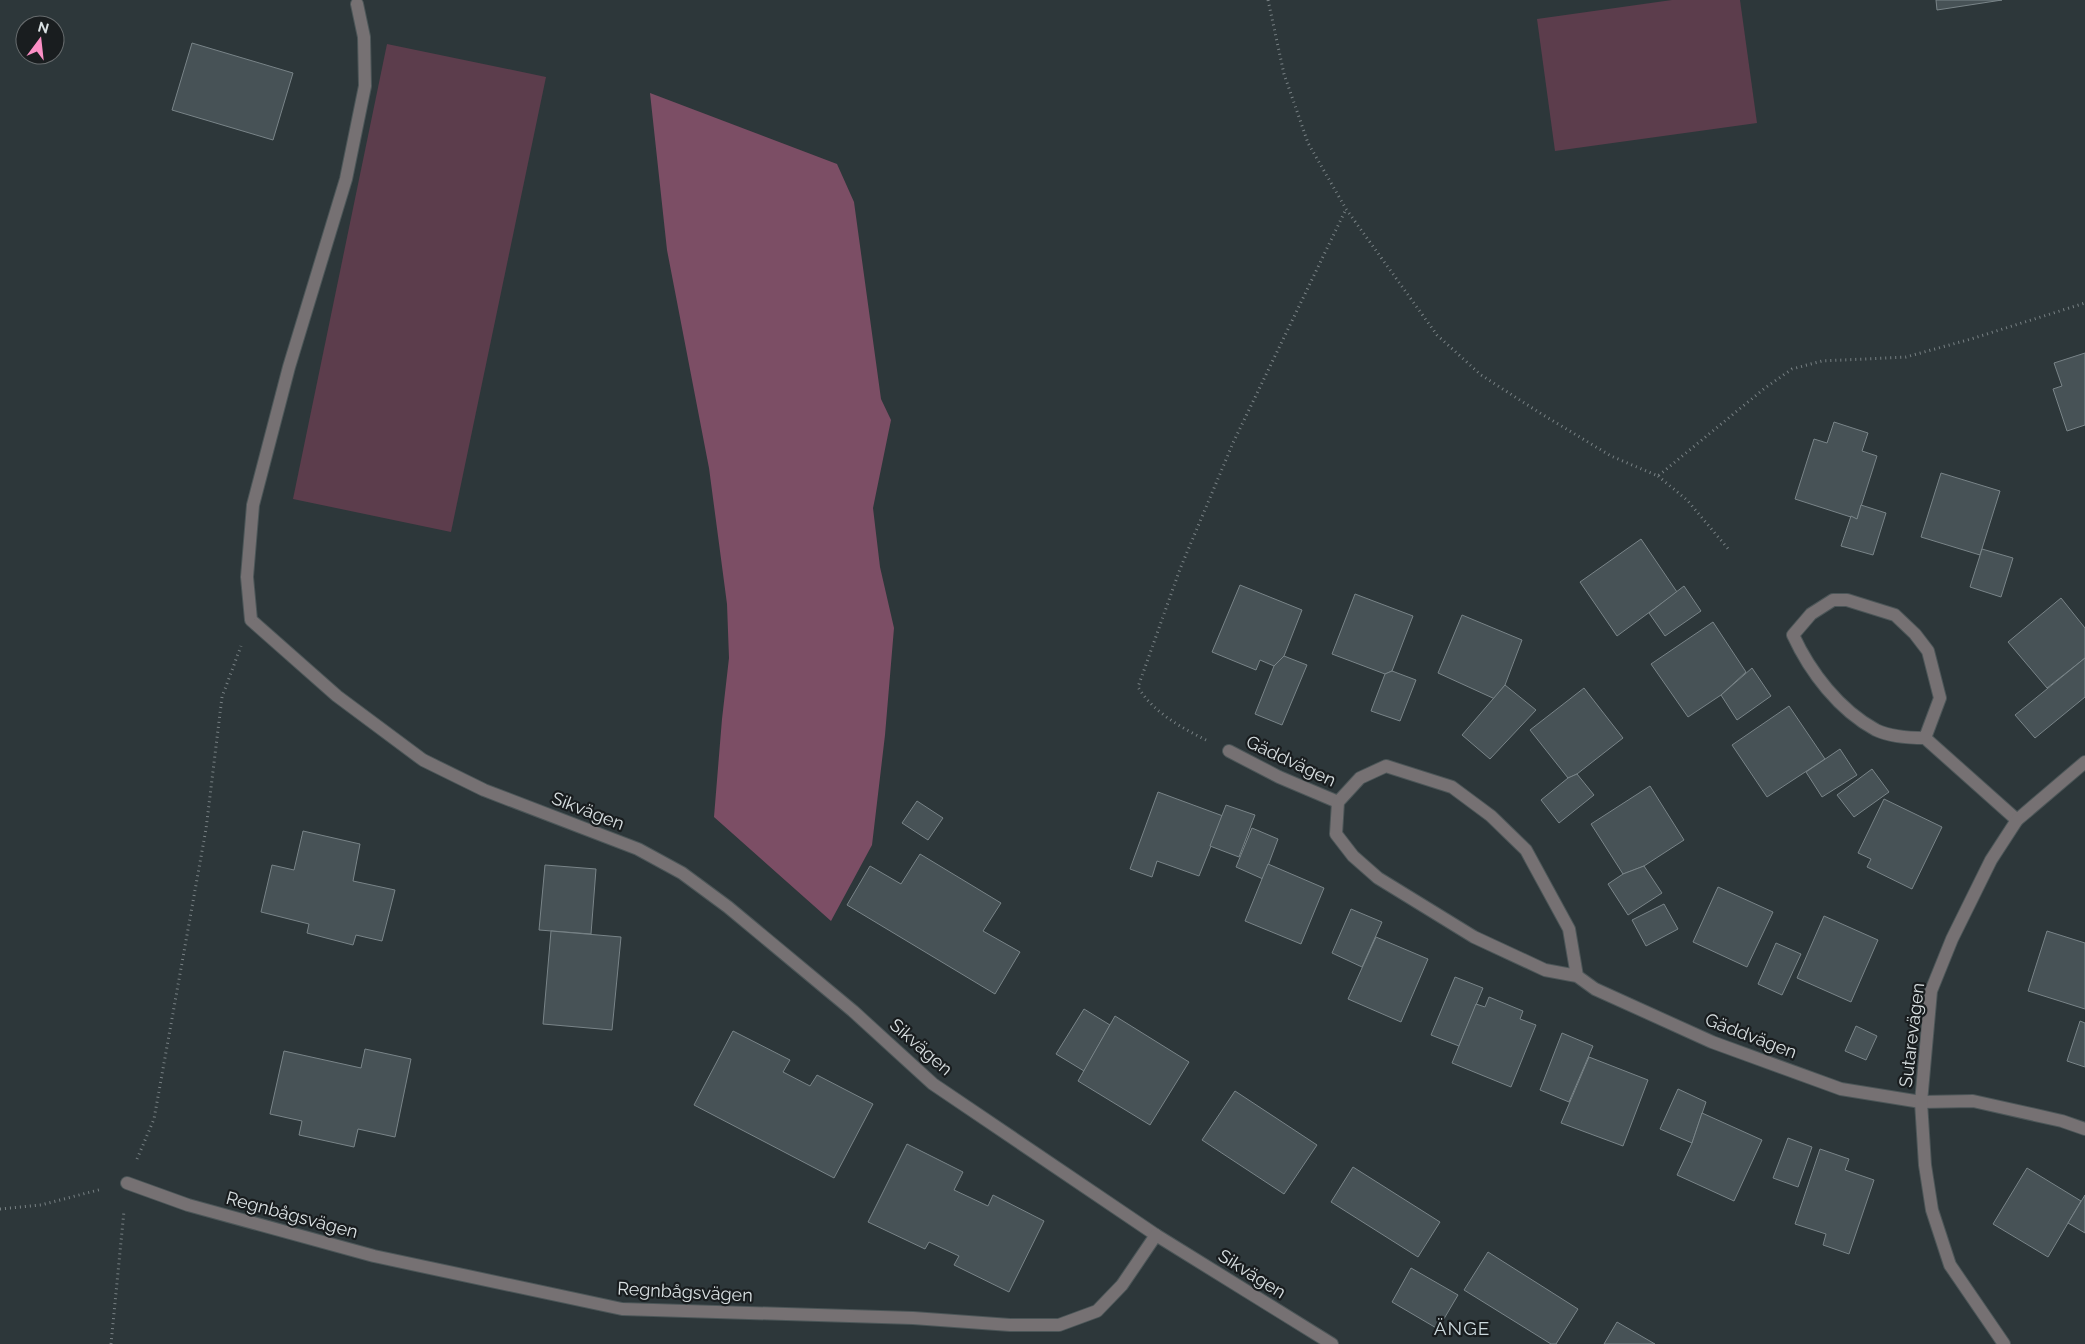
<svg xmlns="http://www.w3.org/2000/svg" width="2085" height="1344" font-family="Raleway,sans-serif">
<rect width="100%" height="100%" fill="#2d373a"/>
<g fill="#5c3d4c">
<polygon points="1672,0 1740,0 1757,123 1555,151 1537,19"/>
<polygon points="387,44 546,77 451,532 293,499"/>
</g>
<polygon fill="#7c4e65" points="650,93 837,164 854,202 881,399 891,420 873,508 880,567 894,628 885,735 872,845 831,921 714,817 722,719 729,658 727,604 709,468 667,250"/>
<g fill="#475256" stroke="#798488">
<polygon points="1936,0 2002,0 1937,10"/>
<polygon points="192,43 293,73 273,140 172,110"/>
<polygon points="2085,353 2085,425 2067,431 2053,389 2062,386 2054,363"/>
<polygon points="1834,422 1868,433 1862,451 1877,456 1857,519 1795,499 1814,439 1827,443"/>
<polygon points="1941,473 2000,491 1980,555 1921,537"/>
<polygon points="1861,505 1886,513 1873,555 1841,546 1851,516 1857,519"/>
<polygon points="1641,539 1677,592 1617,636 1580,582"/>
<polygon points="1982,549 2013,558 2001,597 1970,587"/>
<polygon points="1240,585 1302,610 1284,656 1274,666 1260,660 1256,670 1212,652"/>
<polygon points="1684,586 1701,611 1665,636 1649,613"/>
<polygon points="1355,594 1413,616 1392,671 1385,674 1332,654"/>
<polygon points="2061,598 2085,628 2085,658 2047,688 2008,642"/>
<polygon points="1462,615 1522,640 1505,685 1495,699 1438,673"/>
<polygon points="1713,622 1746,672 1721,695 1688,717 1651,664"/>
<polygon points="1284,656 1307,665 1282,725 1255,714 1274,666"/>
<polygon points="2085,658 2085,697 2035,738 2015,715"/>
<polygon points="1752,668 1771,696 1737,720 1721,695"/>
<polygon points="1392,671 1416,680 1400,721 1371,711 1385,674"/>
<polygon points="1505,685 1536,710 1490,759 1462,735"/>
<polygon points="1584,688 1623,738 1577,774 1568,778 1530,730"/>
<polygon points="1789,706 1825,759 1767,797 1732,745"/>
<polygon points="1840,749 1857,775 1822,797 1806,772"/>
<polygon points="1872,769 1889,792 1854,817 1837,795"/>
<polygon points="1577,774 1594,795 1559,823 1541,800 1568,778"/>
<polygon points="1650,786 1684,840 1644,866 1623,874 1591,824"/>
<polygon points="1158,792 1223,816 1199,876 1157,861 1152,877 1130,869"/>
<polygon points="1884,799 1942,827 1912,889 1867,867 1871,859 1858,853"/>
<polygon points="917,801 943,818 928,840 902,823"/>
<polygon points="1226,805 1255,815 1239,857 1210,846"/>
<polygon points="1252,828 1278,839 1263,879 1236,867"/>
<polygon points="303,831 360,844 353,881 395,890 382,941 356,935 353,945 307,933 309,924 261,912 272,865 294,870"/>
<polygon points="920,854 1001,903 983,931 1020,952 995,994 847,905 870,866 901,884"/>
<polygon points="1268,864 1324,888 1301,944 1245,921"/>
<polygon points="545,865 596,869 591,934 539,930"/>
<polygon points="1644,866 1662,893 1628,915 1608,884 1623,874"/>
<polygon points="1718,887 1773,912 1747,967 1693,942"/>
<polygon points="1664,904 1678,929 1646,946 1632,920"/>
<polygon points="1351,909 1382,922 1362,967 1332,953"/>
<polygon points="1824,916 1878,940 1851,1002 1797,978"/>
<polygon points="551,931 621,937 612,1030 543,1024"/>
<polygon points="2047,931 2085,943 2085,1009 2028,991"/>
<polygon points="1376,937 1428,959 1401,1022 1348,999"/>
<polygon points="1776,943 1801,954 1782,995 1758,984"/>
<polygon points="1455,977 1483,988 1459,1046 1431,1035"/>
<polygon points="1489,997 1523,1011 1520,1019 1536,1025 1511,1087 1452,1063 1476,1004 1485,1007"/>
<polygon points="1084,1009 1110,1025 1084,1071 1056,1054"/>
<polygon points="1115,1016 1189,1062 1150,1125 1078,1081"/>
<polygon points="2080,1021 2085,1023 2085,1067 2067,1061"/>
<polygon points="1856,1026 1877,1036 1866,1060 1845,1051"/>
<polygon points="733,1031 790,1060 783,1072 810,1086 817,1075 873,1104 834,1178 694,1105"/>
<polygon points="1562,1033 1593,1046 1569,1102 1540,1090"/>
<polygon points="365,1049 411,1059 395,1137 358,1129 354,1147 299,1135 302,1121 270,1114 284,1051 361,1068"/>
<polygon points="1589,1057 1648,1080 1623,1146 1561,1123"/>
<polygon points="1678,1089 1706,1102 1692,1143 1660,1129"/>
<polygon points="1235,1091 1317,1145 1284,1194 1202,1140"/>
<polygon points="1702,1113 1762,1140 1734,1201 1677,1175 1692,1143"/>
<polygon points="1788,1138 1812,1147 1798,1187 1773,1178"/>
<polygon points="907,1144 963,1172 954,1190 988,1206 993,1195 1044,1221 1009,1292 954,1265 959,1256 929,1242 925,1249 868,1222"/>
<polygon points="1820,1149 1849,1159 1845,1170 1874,1180 1849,1254 1823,1245 1826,1234 1795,1224"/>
<polygon points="1353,1167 1440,1222 1418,1257 1331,1202"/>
<polygon points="2027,1168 2081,1201 2048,1257 1993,1224"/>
<polygon points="2085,1195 2085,1233 2068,1223"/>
<polygon points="1488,1252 1578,1309 1556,1344 1551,1344 1464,1290"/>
<polygon points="1411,1268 1458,1295 1438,1329 1392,1302"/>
<polygon points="1617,1322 1655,1344 1604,1344"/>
</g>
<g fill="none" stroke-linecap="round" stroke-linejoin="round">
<g stroke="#4c5658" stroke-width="14">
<g id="minor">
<polyline points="357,4 364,37 365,86 346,179 289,367 253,505 247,577 251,620 337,696 423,760 484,790 638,849 682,873 728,907 853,1011 933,1084 1156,1235 1332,1344"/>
<path d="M1925 738 1940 698 1928 651 1915 634 1895 615 1847 600H1833L1811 614 1793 635C1810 672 1839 710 1876 730 1891 737 1909 738 1925 738L2017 820"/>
<polyline points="1229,751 1279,777 1338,802"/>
<polyline points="1577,976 1569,929 1526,850 1491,816 1452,787 1386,766 1360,778 1338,802 1336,834 1353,856 1378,878 1474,937 1545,970 1577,976 1595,989 1712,1042 1841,1089 1921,1102 1973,1101 2062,1121 2085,1129"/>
<polyline points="127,1183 188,1205 374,1256 622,1309 913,1318 1010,1325 1059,1325 1097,1311 1122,1285 1156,1235"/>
<polyline points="2004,1344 1950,1265 1932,1210 1925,1165 1921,1102 1931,991 1952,939 1991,860 2017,820 2085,762"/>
</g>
</g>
<g stroke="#788184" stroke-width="3" stroke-dasharray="1 4" stroke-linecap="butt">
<polyline points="1268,0 1284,74 1308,143 1346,209 1437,335 1481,375 1540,413 1611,456 1658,476 1765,388 1792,369 1822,361 1906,357 1971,339 2085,303"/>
<polyline points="1658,476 1687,500 1730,551"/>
<path d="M1206 740C1180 727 1153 712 1138 687L1180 569 1233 443 1346 209"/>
<polyline points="137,1159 154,1119 206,829 222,697 241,646"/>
<polyline points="0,1209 41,1205 102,1189"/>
<polyline points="111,1344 124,1211"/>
</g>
<use href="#minor" stroke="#767173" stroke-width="12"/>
</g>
<g text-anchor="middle" stroke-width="4.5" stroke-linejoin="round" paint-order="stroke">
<g font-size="18" fill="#dae1e3" stroke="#191d1f">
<text transform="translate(1291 761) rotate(25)" y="6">Gäddvägen</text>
<text transform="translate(588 811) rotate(21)" y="6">Sikvägen</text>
<text transform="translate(1912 1035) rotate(-83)" y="6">Sutarevägen</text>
<text transform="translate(1751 1036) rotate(21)" y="6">Gäddvägen</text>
<text transform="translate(921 1047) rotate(41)" y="6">Sikvägen</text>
<text transform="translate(292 1215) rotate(15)" y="6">Regnbågsvägen</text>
<text transform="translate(1252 1274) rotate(32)" y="6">Sikvägen</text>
<text transform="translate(685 1292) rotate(3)" y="6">Regnbågsvägen</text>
</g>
<g font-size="19" letter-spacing="1" fill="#ccd9dd" stroke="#191d1f">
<text x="1462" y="1335">ÄNGE</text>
</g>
</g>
<g transform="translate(40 40) rotate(15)"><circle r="24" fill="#191d1f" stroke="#666b6d"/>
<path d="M0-4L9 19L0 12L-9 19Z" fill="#fb8fc5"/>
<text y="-8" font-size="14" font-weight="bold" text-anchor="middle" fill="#dae1e3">N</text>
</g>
</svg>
